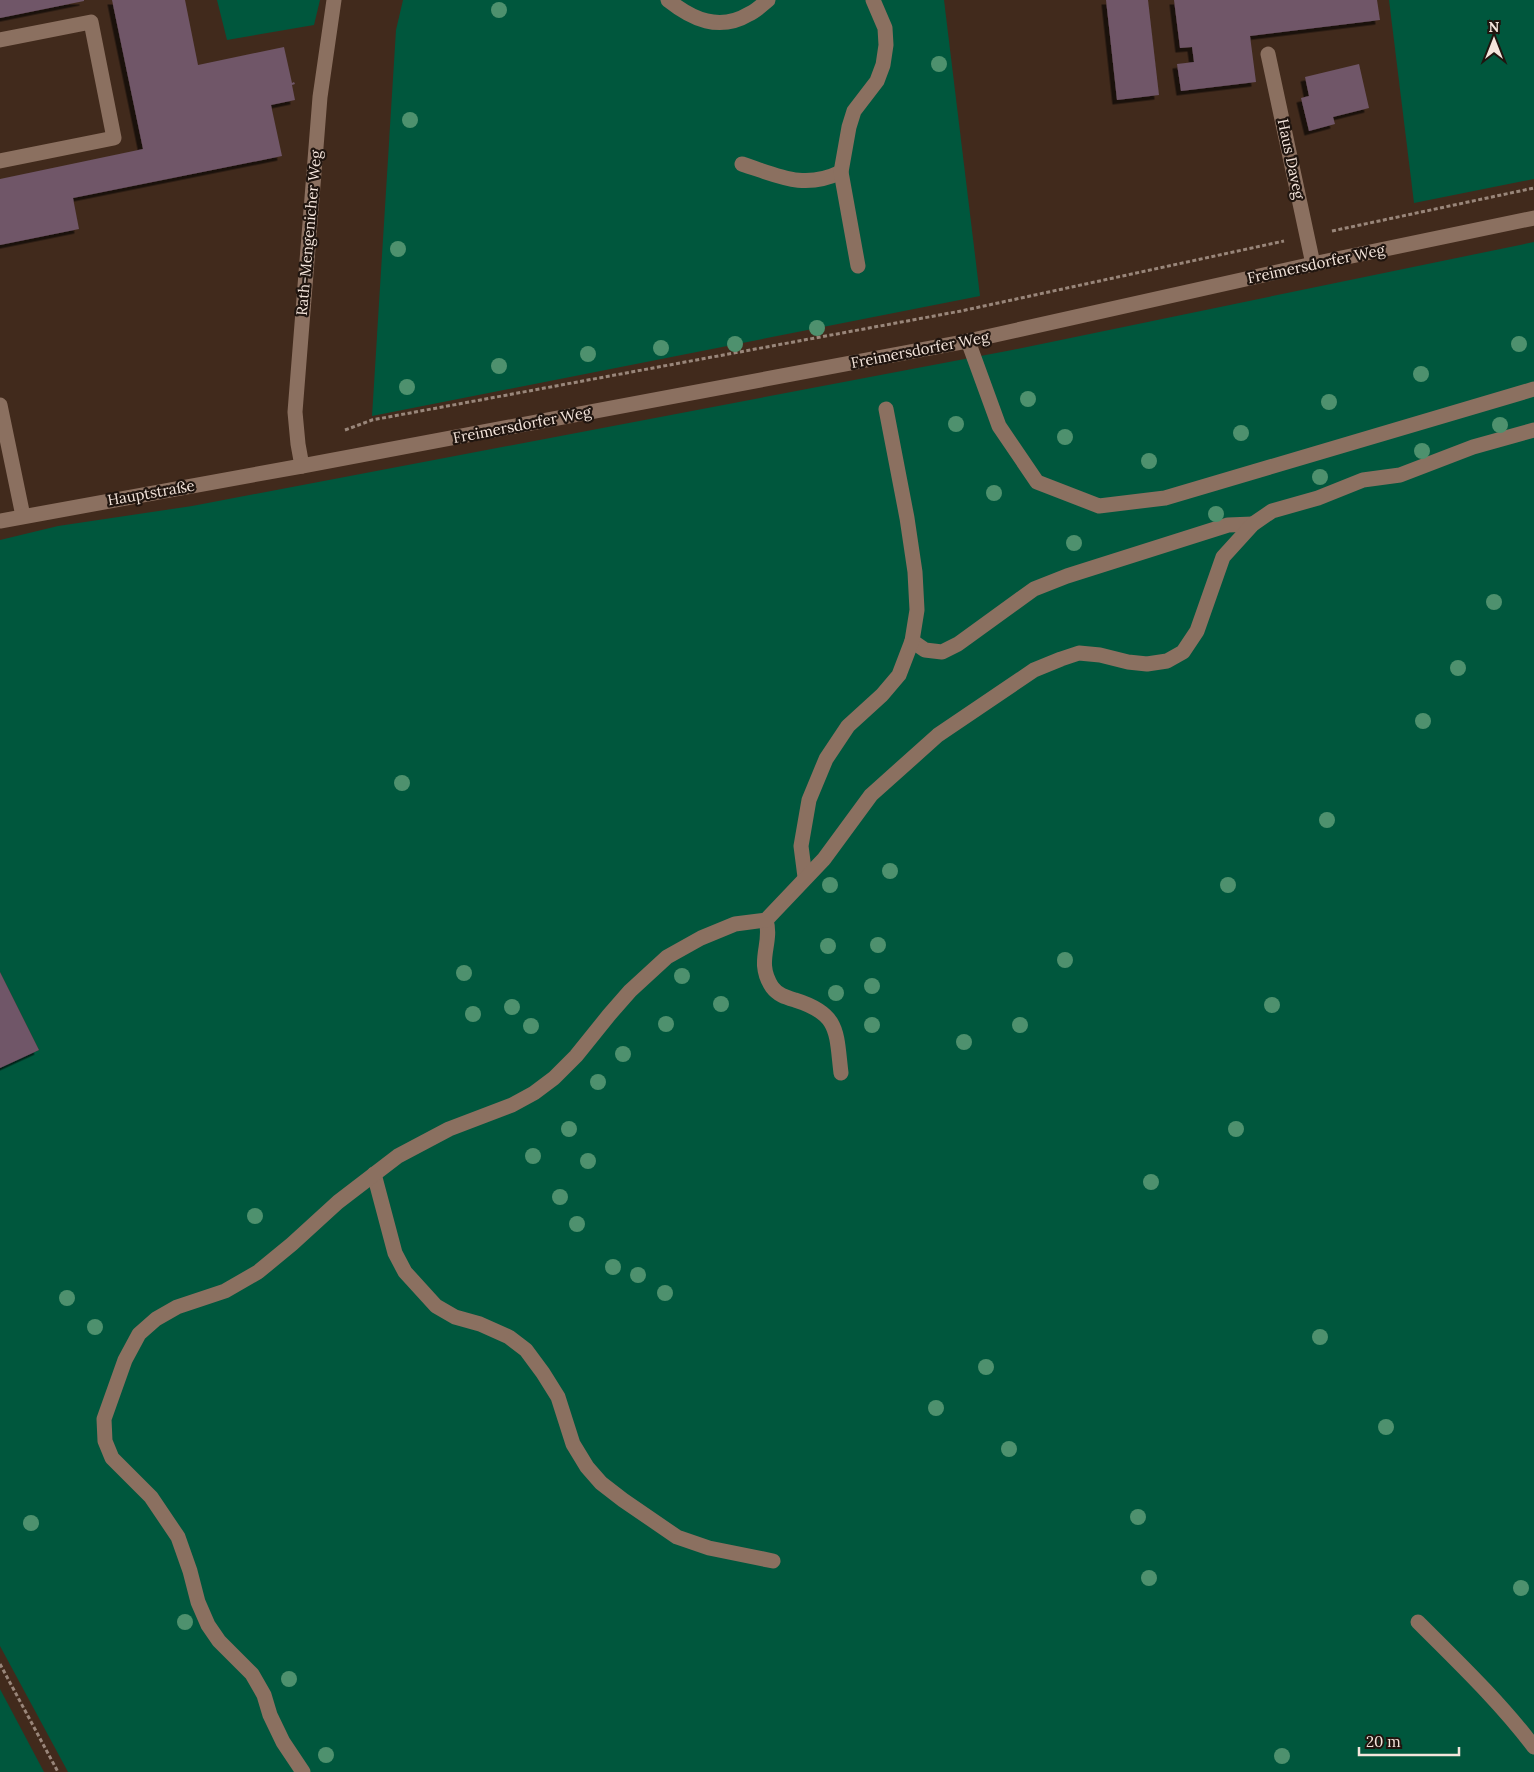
<svg xmlns="http://www.w3.org/2000/svg" width="1534" height="1772" font-family="Lora,serif">
<defs>
<filter id="shadow"><feDropShadow dx="-4.5" dy="4.5" stdDeviation="0" flood-color="#0009"/></filter>
</defs>
<rect width="100%" height="100%" fill="#412a1c"/>
<g fill="#00573d">
<polygon points="217,0 320,0 314,25 227,40"/>
<polygon points="403,0 944,0 980,296 372,416 396,30"/>
<polygon points="1389,0 1534,0 1534,179 1414,203"/>
<polygon points="1534,242 1534,1772 68,1772 0,1646 0,1068 39,1050 0,972 0,540 58,526 192,506 1012,350"/>
<polygon points="0,1689 44,1772 0,1772"/>
</g>
<g fill="#6f5668" filter="url(#shadow)">
<polygon points="0,0 84,0 84,1 0,18"/>
<polygon points="112,0 185,0 198,65 284,47 292,83 294,82 295,84 292,85 295,100 271,105 282,156 73,198 79,229 0,245 0,179 143,149"/>
<polygon points="1106,0 1148,0 1159,95 1117,100"/>
<polygon points="1174,0 1377,0 1380,20 1250,36 1256,82 1181,91 1177,64 1194,62 1192,47 1180,48"/>
<polygon points="1359,64 1369,108 1333,117 1335,124 1309,131 1301,98 1309,96 1305,77"/>
<polygon points="0,972 39,1050 0,1068"/>
</g>
<g fill="none" stroke-linecap="round" stroke-linejoin="round">
<g stroke="#99867a" stroke-width="3" stroke-dasharray="4 2.5" stroke-linecap="butt">
<polyline points="1332,231 1534,188"/>
<polyline points="345,430 372,420 961,311 1284,241"/>
<polyline points="0,1664 58,1772"/>
</g>
<g stroke="#8b7060" stroke-width="15">
<path d="M668 0C692 19 719 32 749 14 756 11 762 5 768 0"/>
<polyline points="0,40 91,22 114,138 0,161"/>
<polyline points="1268,54 1313,264"/>
<path d="M742 164C779 176 804 190 841 172"/>
<polyline points="858,266 841,172 849,127 854,111 877,81 883,65 886,45 885,28 873,0"/>
<polyline points="968,341 999,426 1037,482 1099,506 1165,498 1534,389"/>
<polyline points="0,405 23,516"/>
<polyline points="302,466 298,444 295,412 320,97 334,0"/>
<polyline points="0,521 302,466 968,341 1313,264 1534,218"/>
<polyline points="912,641 925,650 942,652 958,644 1034,589 1067,576 1228,525 1253,524"/>
<polyline points="805,877 801,846 809,800 826,759 848,726 882,695 899,675 912,641 917,610 915,572 907,518 886,409"/>
<path d="M766 920C773 944 755 961 772 987 778 995 785 997 795 1000 840 1014 836 1032 841 1073"/>
<polyline points="374,1174 395,1253 405,1272 436,1306 455,1317 480,1324 509,1337 526,1350 543,1373 558,1397 573,1444 587,1467 601,1483 623,1500 677,1537 709,1548 773,1561"/>
<path d="M1418 1622C1458 1662 1500 1702 1534 1747"/>
<polyline points="303,1772 283,1742 270,1715 264,1695 252,1674 219,1641 208,1625 198,1602 190,1571 178,1537 151,1497 112,1458 105,1441 104,1419 125,1360 139,1334 156,1319 177,1307 225,1291 258,1272 292,1244 338,1202 398,1156 449,1129 512,1105 534,1093 554,1078 576,1056 609,1015 630,991 667,957 701,938 735,924 766,920 824,859 871,795 938,735 1034,670 1061,659 1079,653 1100,655 1128,662 1147,664 1167,661 1183,652 1197,631 1223,557 1253,524 1272,511 1318,498 1363,480 1400,475 1473,447 1534,430"/>
</g>
</g>
<g fill="#4e916e">
<circle cx="499" cy="10" r="8"/>
<circle cx="939" cy="64" r="8"/>
<circle cx="410" cy="120" r="8"/>
<circle cx="398" cy="249" r="8"/>
<circle cx="817" cy="328" r="8"/>
<circle cx="735" cy="344" r="8"/>
<circle cx="1519" cy="344" r="8"/>
<circle cx="661" cy="348" r="8"/>
<circle cx="588" cy="354" r="8"/>
<circle cx="499" cy="366" r="8"/>
<circle cx="1421" cy="374" r="8"/>
<circle cx="407" cy="387" r="8"/>
<circle cx="1028" cy="399" r="8"/>
<circle cx="1329" cy="402" r="8"/>
<circle cx="956" cy="424" r="8"/>
<circle cx="1500" cy="425" r="8"/>
<circle cx="1241" cy="433" r="8"/>
<circle cx="1065" cy="437" r="8"/>
<circle cx="1422" cy="451" r="8"/>
<circle cx="1149" cy="461" r="8"/>
<circle cx="1320" cy="477" r="8"/>
<circle cx="994" cy="493" r="8"/>
<circle cx="1216" cy="514" r="8"/>
<circle cx="1074" cy="543" r="8"/>
<circle cx="1494" cy="602" r="8"/>
<circle cx="1458" cy="668" r="8"/>
<circle cx="1423" cy="721" r="8"/>
<circle cx="402" cy="783" r="8"/>
<circle cx="1327" cy="820" r="8"/>
<circle cx="890" cy="871" r="8"/>
<circle cx="830" cy="885" r="8"/>
<circle cx="1228" cy="885" r="8"/>
<circle cx="878" cy="945" r="8"/>
<circle cx="828" cy="946" r="8"/>
<circle cx="1065" cy="960" r="8"/>
<circle cx="464" cy="973" r="8"/>
<circle cx="682" cy="976" r="8"/>
<circle cx="872" cy="986" r="8"/>
<circle cx="836" cy="993" r="8"/>
<circle cx="721" cy="1004" r="8"/>
<circle cx="1272" cy="1005" r="8"/>
<circle cx="512" cy="1007" r="8"/>
<circle cx="473" cy="1014" r="8"/>
<circle cx="666" cy="1024" r="8"/>
<circle cx="872" cy="1025" r="8"/>
<circle cx="1020" cy="1025" r="8"/>
<circle cx="531" cy="1026" r="8"/>
<circle cx="964" cy="1042" r="8"/>
<circle cx="623" cy="1054" r="8"/>
<circle cx="598" cy="1082" r="8"/>
<circle cx="569" cy="1129" r="8"/>
<circle cx="1236" cy="1129" r="8"/>
<circle cx="533" cy="1156" r="8"/>
<circle cx="588" cy="1161" r="8"/>
<circle cx="1151" cy="1182" r="8"/>
<circle cx="560" cy="1197" r="8"/>
<circle cx="255" cy="1216" r="8"/>
<circle cx="577" cy="1224" r="8"/>
<circle cx="613" cy="1267" r="8"/>
<circle cx="638" cy="1275" r="8"/>
<circle cx="665" cy="1293" r="8"/>
<circle cx="67" cy="1298" r="8"/>
<circle cx="95" cy="1327" r="8"/>
<circle cx="1320" cy="1337" r="8"/>
<circle cx="986" cy="1367" r="8"/>
<circle cx="936" cy="1408" r="8"/>
<circle cx="1386" cy="1427" r="8"/>
<circle cx="1009" cy="1449" r="8"/>
<circle cx="1138" cy="1517" r="8"/>
<circle cx="31" cy="1523" r="8"/>
<circle cx="1149" cy="1578" r="8"/>
<circle cx="1521" cy="1588" r="8"/>
<circle cx="185" cy="1622" r="8"/>
<circle cx="289" cy="1679" r="8"/>
<circle cx="326" cy="1755" r="8"/>
<circle cx="1282" cy="1756" r="8"/>
</g>
<g text-anchor="middle" stroke-width="4.5" stroke-linejoin="round" paint-order="stroke">
<g font-size="15" fill="#f4e5dc" stroke="#20150f">
<text transform="translate(1291 159) rotate(78)" y="5">Haus Daveg</text>
<text transform="translate(309 233) rotate(-85)" y="5">Rath-Mengenicher Weg</text>
<text transform="translate(1316 264) rotate(-12)" y="5">Freimersdorfer Weg</text>
<text transform="translate(920 350) rotate(-11)" y="5">Freimersdorfer Weg</text>
<text transform="translate(522 425) rotate(-11)" y="5">Freimersdorfer Weg</text>
<text transform="translate(151 493) rotate(-10)" y="5">Hauptstraße</text>
</g>
</g>
<g transform="translate(1494 40)" stroke="#20150f" stroke-width="4" paint-order="stroke">
<path d="M0-4L9 19L0 12L-9 19Z" fill="#f4e5dc"/>
<text y="-8" font-size="14" font-weight="bold" text-anchor="middle" fill="#f4e5dc">N</text>
</g>
<path d="M1359 1747v8h100v-8" fill="none" stroke="#f4e5dc" stroke-width="2.5"/>
<text x="1366" y="1747" font-size="15" fill="#f4e5dc" stroke="#20150f" stroke-width="4" paint-order="stroke">20 m</text>
</svg>
